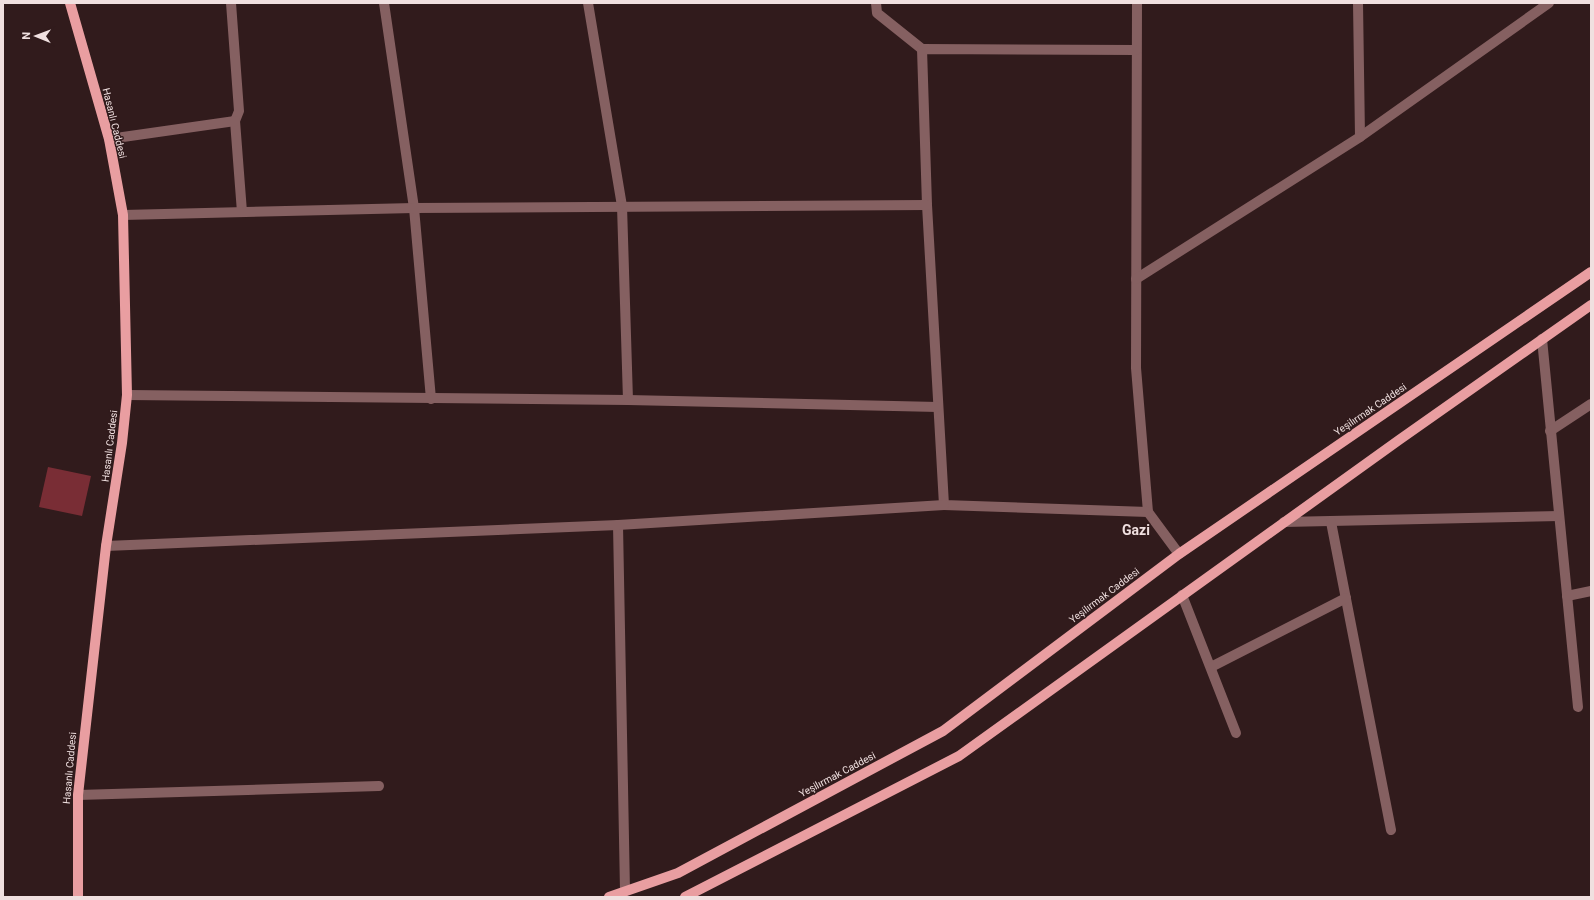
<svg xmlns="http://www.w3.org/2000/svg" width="1594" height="900" font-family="Roboto,sans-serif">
<rect width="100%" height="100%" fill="#311b1c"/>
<polygon fill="#792d35" points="48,467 91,476 82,516 39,507"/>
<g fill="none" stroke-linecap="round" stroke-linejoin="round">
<g stroke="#856061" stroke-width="10">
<polyline points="231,3 239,111 235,121 242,212"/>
<polyline points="384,3 414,208 431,399"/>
<polyline points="588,3 622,206 628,400"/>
<polyline points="876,3 877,13 922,49"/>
<polyline points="1137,3 1136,368 1148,512 1179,554"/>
<polyline points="1358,3 1360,137"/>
<polyline points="1136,50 922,49 927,205 944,505 1148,512"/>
<polyline points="109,139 235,121"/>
<polyline points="123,215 414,208 927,205"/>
<polyline points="1136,279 1360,137 1549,3"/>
<polyline points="1542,339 1578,707"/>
<polyline points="127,395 628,400 938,407"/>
<polyline points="1550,431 1591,404"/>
<polyline points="1284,522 1559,516"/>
<polyline points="1331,522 1391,830"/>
<polyline points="618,525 625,891"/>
<polyline points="106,546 618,525 944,505"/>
<polyline points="1182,595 1236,733"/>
<polyline points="1567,596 1591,591"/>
<polyline points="1211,667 1346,598"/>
<polyline points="78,795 379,786"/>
</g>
<g stroke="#e99ea1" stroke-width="10">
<polyline points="70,3 109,139 123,215 127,395 122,443 106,546 78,795 78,897"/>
<polyline points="609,897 678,873 943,731 1179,554 1591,272"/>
<polyline points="685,897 959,756 1399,440 1591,305"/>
</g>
</g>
<g text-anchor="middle" stroke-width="3" stroke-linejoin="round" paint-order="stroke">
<g font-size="10" fill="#f0e0e0" stroke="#311b1c">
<text transform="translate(115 123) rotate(76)" y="4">Hasanlı Caddesi</text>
<text transform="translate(1370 409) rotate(-34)" y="4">Yeşilırmak Caddesi</text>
<text transform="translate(109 446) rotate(-83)" y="4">Hasanlı Caddesi</text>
<text transform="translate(1104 595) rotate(-37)" y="4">Yeşilırmak Caddesi</text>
<text transform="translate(69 768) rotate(-85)" y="4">Hasanlı Caddesi</text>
<text transform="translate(837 774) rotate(-28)" y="4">Yeşilırmak Caddesi</text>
</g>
<g font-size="14" font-weight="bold" fill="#f0e0e0" stroke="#311b1c">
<text x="1136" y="535">Gazi</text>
</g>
</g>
<rect width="1594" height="900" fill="none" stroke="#f0e0e0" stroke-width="8"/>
<g transform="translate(36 36) rotate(271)" stroke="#311b1c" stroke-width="3" paint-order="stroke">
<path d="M0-3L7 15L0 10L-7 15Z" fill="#f0e0e0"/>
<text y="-6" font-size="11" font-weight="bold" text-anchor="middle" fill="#f0e0e0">N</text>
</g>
</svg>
